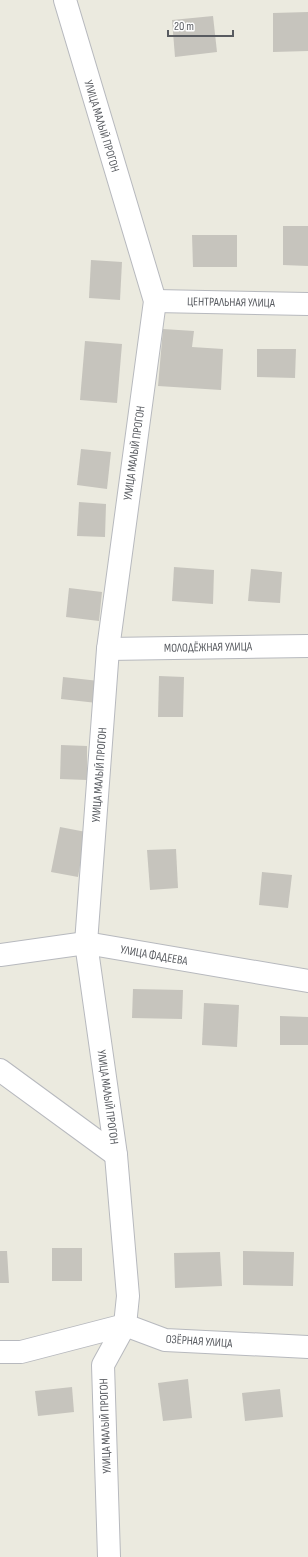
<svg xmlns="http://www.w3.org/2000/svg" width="308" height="1557" font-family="'Sofia Sans Condensed',sans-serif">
<rect width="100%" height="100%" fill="#ebeadf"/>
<g fill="#c6c4bd">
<polygon points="308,12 308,51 273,52 273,13"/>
<polygon points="213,16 217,52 175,57 172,20"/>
<polygon points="283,226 308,226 308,266 283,265"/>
<polygon points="192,235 237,235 237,267 193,267"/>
<polygon points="91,260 122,262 120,300 89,298"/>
<polygon points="163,329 194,331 192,347 223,349 221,390 158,386"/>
<polygon points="85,341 122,344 117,403 80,400"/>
<polygon points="257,349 296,349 295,378 257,377"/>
<polygon points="81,449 111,452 107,489 77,485"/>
<polygon points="79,502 106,504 105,537 77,536"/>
<polygon points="174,567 214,570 213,604 172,601"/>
<polygon points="251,569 282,572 280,603 248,601"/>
<polygon points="69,588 102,592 99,621 66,617"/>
<polygon points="159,676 184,677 183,717 158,717"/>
<polygon points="63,677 99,681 97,703 61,699"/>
<polygon points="61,745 87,746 87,780 60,779"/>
<polygon points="60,827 86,832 78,877 51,872"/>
<polygon points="176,849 178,888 150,890 147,850"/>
<polygon points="262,872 292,875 288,908 259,905"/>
<polygon points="133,989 183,990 182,1019 132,1018"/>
<polygon points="204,1003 239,1005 237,1047 202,1045"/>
<polygon points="280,1016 308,1017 308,1045 280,1045"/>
<rect x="52" y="1248" width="30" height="33"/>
<polygon points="0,1251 7,1251 9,1283 0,1283"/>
<polygon points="243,1251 294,1252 293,1286 243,1285"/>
<polygon points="220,1252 222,1286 175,1288 174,1253"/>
<polygon points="188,1379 192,1418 163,1421 158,1383"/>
<polygon points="72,1387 74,1412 38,1416 35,1391"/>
<polygon points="280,1389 283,1417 245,1421 242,1393"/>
</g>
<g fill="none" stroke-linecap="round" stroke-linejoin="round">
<g stroke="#b7b9be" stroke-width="24">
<g id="minor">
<polyline points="65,0 155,301 108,649 86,943 116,1155 128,1296 125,1325 103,1365 109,1557"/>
<polyline points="155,301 308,304"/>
<polyline points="108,649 308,646"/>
<polyline points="0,955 86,943 308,981"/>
<polyline points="0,1070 116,1155"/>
<polyline points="0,1352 21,1352 125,1325 165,1340 308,1347"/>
</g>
</g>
<use href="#minor" stroke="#fff" stroke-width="22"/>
</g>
<g text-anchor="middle" stroke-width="4" stroke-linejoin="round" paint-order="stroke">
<g font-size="12" fill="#585b60" stroke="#fff">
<text transform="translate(102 126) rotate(73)" y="4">УЛИЦА МАЛЫЙ ПРОГОН</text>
<text transform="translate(231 302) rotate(1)" y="4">ЦЕНТРАЛЬНАЯ УЛИЦА</text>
<text transform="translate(134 453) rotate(-82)" y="4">УЛИЦА МАЛЫЙ ПРОГОН</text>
<text transform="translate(208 647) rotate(-1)" y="4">МОЛОДЁЖНАЯ УЛИЦА</text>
<text transform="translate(99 775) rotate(-86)" y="4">УЛИЦА МАЛЫЙ ПРОГОН</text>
<text transform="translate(154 955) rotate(10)" y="4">УЛИЦА ФАДЕЕВА</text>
<text transform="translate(108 1097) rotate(82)" y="4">УЛИЦА МАЛЫЙ ПРОГОН</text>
<text transform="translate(199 1341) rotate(4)" y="4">ОЗЁРНАЯ УЛИЦА</text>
<text transform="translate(105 1426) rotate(-92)" y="4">УЛИЦА МАЛЫЙ ПРОГОН</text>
</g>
</g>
<path d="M168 30v6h65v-6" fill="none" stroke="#585b60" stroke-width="2"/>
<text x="174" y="30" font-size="12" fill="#585b60" stroke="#ffffff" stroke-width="3" paint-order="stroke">20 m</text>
</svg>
